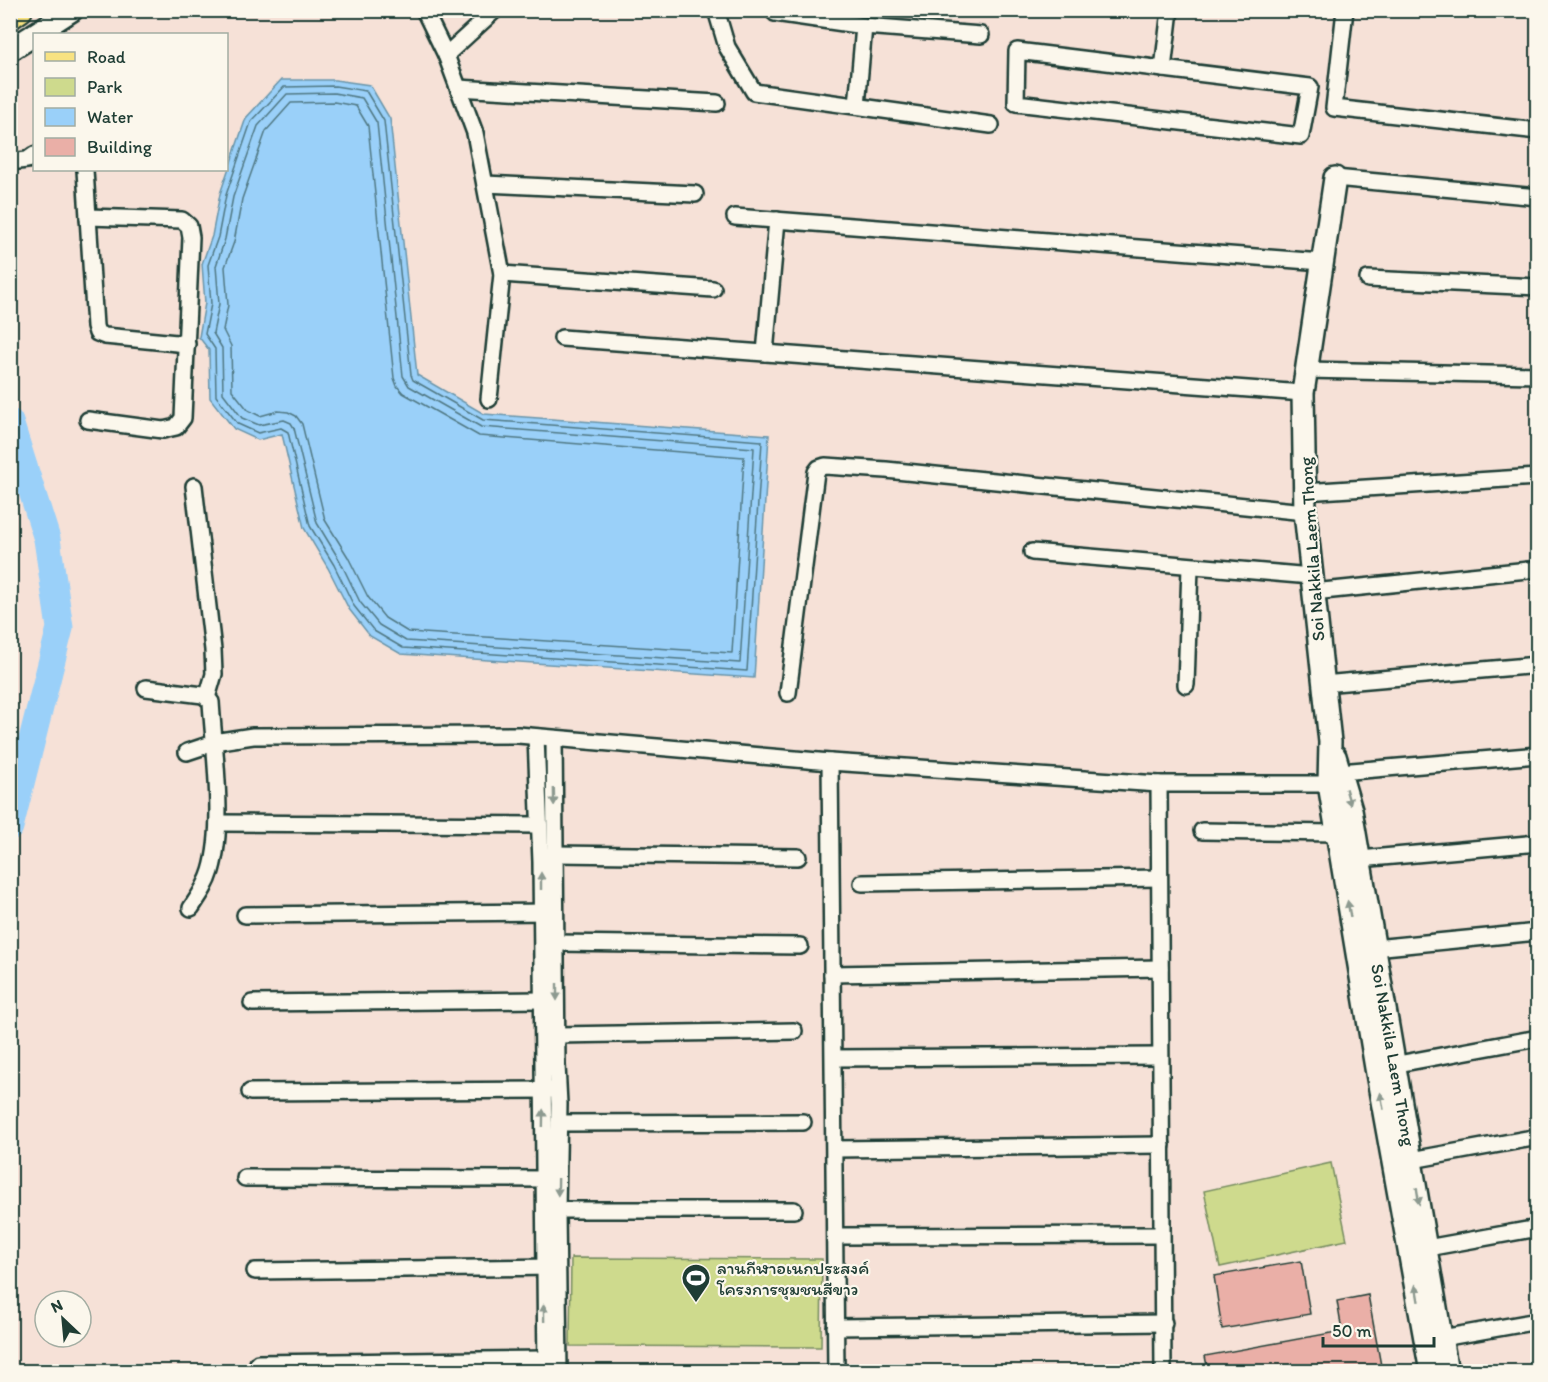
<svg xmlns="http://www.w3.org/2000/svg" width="1548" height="1382" font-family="Itim,'Playpen Sans Thai',sans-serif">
<rect width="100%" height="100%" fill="#f6e1d7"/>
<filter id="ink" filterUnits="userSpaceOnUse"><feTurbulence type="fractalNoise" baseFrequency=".0167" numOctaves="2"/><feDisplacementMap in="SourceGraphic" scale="12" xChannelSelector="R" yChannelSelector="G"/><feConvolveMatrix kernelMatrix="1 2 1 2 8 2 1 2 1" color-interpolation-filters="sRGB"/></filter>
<g filter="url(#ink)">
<g fill="#ceda8d" stroke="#768c60" stroke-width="1.5">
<polygon points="1331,1163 1347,1240 1220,1267 1204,1191"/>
<polygon points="571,1258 822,1259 821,1347 570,1346"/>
</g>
<polygon fill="#9ad0f9" stroke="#6995aa" stroke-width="1.5" points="281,80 335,80 370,85 390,119 417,375 484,414 769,435 754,678 401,654 370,636 349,609 328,568 304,528 282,434 258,440 234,429 210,398 209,350 199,337 205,303 202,264 212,236 220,194 246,118"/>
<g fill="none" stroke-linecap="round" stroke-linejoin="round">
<g stroke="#507883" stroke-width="1.5">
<polygon points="335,86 366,91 384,121 411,375 413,380 483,420 762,441 747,671 403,648 374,631 354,606 334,565 310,526 288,432 281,428 258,433 238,424 216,396 215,349 205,334 211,304 208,265 218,237 226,195 251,122 284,87"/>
<polygon points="334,93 362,98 377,123 403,376 409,386 481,427 754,448 740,663 406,641 379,625 360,602 340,561 317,523 294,428 291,423 284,420 259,425 242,418 223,393 222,348 213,333 219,304 216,266 225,239 233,197 258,126 287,94"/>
<polygon points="334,102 356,106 368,126 394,378 397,386 403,393 479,436 744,457 732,653 408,632 385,618 368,597 348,557 325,520 302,424 296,416 288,412 278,411 260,416 248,410 232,390 231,346 223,330 228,305 225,267 234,242 242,199 266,131 291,103"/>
</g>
<polyline stroke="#9ad0f9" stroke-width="27" points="10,422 47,539 60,628 10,827"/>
</g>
<g fill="#eaafa7" stroke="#1f3d34" stroke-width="1.5">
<polygon points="1301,1261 1310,1314 1222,1329 1214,1276"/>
<polygon points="1368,1295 1382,1371 1208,1371 1205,1356 1342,1331 1337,1301"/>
</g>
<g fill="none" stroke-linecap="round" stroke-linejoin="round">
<g stroke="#1f3d34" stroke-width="20">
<g id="street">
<polyline points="424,10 446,55 475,133 502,274 489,399"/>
<polyline points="716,10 727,47 754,92 991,125"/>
<polyline points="1345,10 1334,108 1538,131"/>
<polyline points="775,13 864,26 981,35"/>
<polygon points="1017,51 1310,87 1301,136 1016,103"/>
<polyline points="446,55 495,10"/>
<polyline points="1163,69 1170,10"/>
<polyline points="458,88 717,103"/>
<polyline points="857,106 864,26"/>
<polyline points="10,162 27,160 34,155"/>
<polyline points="85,170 95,326 97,333 105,336 187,344"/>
<polyline points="1335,178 1538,197"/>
<polyline points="485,184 695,194"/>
<polyline points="88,217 182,220 189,226 191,237 183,418 176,427 163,430 88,420"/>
<polyline points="735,217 1322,262"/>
<polyline points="502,274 713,289"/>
<polyline points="1368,279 1538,287"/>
<polyline points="562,338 1303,393"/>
<polyline points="765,353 777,220"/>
<polyline points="1307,370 1538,375"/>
<polyline points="194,486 213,650 214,674 207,698"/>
<polyline points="1304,492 1538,477"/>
<polyline points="1032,552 1311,576"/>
<polyline points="1313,592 1538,569"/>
<polyline points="1323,684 1538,665"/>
<polyline points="1186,685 1190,567"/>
<path d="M146 688 203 695 207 698 211 702C214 751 225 824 211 871 207 885 199 896 191 908"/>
<polyline points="788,693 816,472 819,468 825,466 886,470 1305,512"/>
<polyline points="536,737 541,862 546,1372"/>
<polyline points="554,739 557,1065 559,1104 557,1210 559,1372"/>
<polyline points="187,752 220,741 253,736 518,735 830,762 1159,784 1329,784"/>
<polyline points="830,762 836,1372"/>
<polyline points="1340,772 1538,755"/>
<polyline points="1159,784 1163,1372"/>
<polyline points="218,823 538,825"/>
<polyline points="1202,831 1336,833"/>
<polyline points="555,854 798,857"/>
<polyline points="1360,859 1538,843"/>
<polyline points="862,883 1159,878"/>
<polyline points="245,915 551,912"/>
<polyline points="556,943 800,946"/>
<polyline points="1374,948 1538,932"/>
<polyline points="832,974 1160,968"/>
<polyline points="252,1003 541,1000"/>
<polyline points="557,1035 794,1031"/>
<polyline points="834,1058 1160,1056"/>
<polyline points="1387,1066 1538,1038"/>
<polyline points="250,1092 550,1090"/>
<polyline points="559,1123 803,1122"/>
<polyline points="835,1149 1162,1145"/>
<polyline points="1412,1160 1538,1137"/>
<polyline points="245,1178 543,1179"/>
<polyline points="557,1210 794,1210"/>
<polyline points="836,1236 1161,1235"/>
<polyline points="1427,1248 1538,1228"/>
<polyline points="255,1271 553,1267"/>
<polyline points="835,1327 1164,1323"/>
<polyline points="1442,1338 1538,1321"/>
<polyline points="258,1363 545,1359"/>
</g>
</g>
<g stroke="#1f3d34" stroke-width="26">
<g id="secondary">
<polyline points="35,34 72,10"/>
<polyline points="10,50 34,35"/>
<polyline points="1335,178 1303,393 1305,512 1330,742 1329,784 1376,1068 1431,1372"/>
<polyline points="1335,756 1351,810 1447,1372"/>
</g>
</g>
<g stroke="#1f3d34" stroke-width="28">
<polyline id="primary" points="10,17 20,10"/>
</g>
<use href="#street" stroke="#fbf7ec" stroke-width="15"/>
<use href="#secondary" stroke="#fbf7ec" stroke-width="21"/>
<use href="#primary" stroke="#f8e281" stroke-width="24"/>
</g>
<defs><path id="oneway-solid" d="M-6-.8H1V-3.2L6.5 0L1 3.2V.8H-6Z" transform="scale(1.5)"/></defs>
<g fill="#8d9a90">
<use href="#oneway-solid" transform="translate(554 797) rotate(89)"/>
<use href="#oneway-solid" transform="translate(1348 797) rotate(74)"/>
<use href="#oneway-solid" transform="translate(541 881) rotate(-90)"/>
<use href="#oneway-solid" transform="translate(1349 909) rotate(-100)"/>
<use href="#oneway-solid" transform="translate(557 992) rotate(90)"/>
<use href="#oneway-solid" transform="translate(1382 1101) rotate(-100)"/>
<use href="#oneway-solid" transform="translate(543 1118) rotate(-89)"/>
<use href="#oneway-solid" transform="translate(558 1187) rotate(91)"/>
<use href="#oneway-solid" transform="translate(1418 1196) rotate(81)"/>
<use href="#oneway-solid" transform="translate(1417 1293) rotate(-100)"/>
<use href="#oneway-solid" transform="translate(544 1313) rotate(-91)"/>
</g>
</g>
<defs>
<g id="stadium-pin" transform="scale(1.5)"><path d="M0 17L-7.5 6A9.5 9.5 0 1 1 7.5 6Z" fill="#1f3d34" stroke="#fbf7ec"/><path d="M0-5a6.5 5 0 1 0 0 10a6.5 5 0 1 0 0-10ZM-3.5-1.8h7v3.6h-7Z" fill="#fff"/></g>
</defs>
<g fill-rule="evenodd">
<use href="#stadium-pin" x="696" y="1278"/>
</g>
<g text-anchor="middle" stroke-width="4.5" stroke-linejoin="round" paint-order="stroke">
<g font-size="18" fill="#1f3d34" stroke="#fbf7ec">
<text transform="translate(1312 549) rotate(-94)" y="6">Soi Nakkila Laem Thong</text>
<text transform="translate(1393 1055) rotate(80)" y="6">Soi Nakkila Laem Thong</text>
</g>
<g font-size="18" fill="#1f3d34" stroke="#fbf7ec" text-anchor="start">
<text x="717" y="1274">ลานกีฬาอเนกประสงค์<tspan x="717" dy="21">โครงการชุมชนสีขาว</tspan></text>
</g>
</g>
<rect width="1548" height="1382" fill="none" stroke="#fbf7ec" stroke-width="36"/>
<rect x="18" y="18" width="1512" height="1346" fill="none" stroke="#1f3d34" stroke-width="2" filter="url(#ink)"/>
<rect x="33" y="33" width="195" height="138" fill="#fbf7ec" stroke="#a3ada2" stroke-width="1.5"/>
<rect x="45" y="52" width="30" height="9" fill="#f8e281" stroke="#a3ada2" stroke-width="1.5"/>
<text x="87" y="63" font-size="18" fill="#1f3d34">Road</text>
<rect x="45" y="78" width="30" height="18" fill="#ceda8d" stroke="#a3ada2" stroke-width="1.5"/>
<text x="87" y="93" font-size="18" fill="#1f3d34">Park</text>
<rect x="45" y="108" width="30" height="18" fill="#9ad0f9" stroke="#a3ada2" stroke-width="1.5"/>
<text x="87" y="123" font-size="18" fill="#1f3d34">Water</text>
<rect x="45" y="138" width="30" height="18" fill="#eaafa7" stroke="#a3ada2" stroke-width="1.5"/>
<text x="87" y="153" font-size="18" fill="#1f3d34">Building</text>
<g transform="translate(63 1319) rotate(334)"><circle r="28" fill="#fbf7ec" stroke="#a3ada2" stroke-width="1.5"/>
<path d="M0-4.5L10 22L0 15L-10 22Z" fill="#1f3d34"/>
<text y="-9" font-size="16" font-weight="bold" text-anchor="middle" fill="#1f3d34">N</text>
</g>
<path d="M1323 1337v9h111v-9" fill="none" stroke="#1f3d34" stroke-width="3"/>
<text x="1332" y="1337" font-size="18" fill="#1f3d34" stroke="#fbf7ec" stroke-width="4.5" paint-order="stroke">50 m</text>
</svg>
